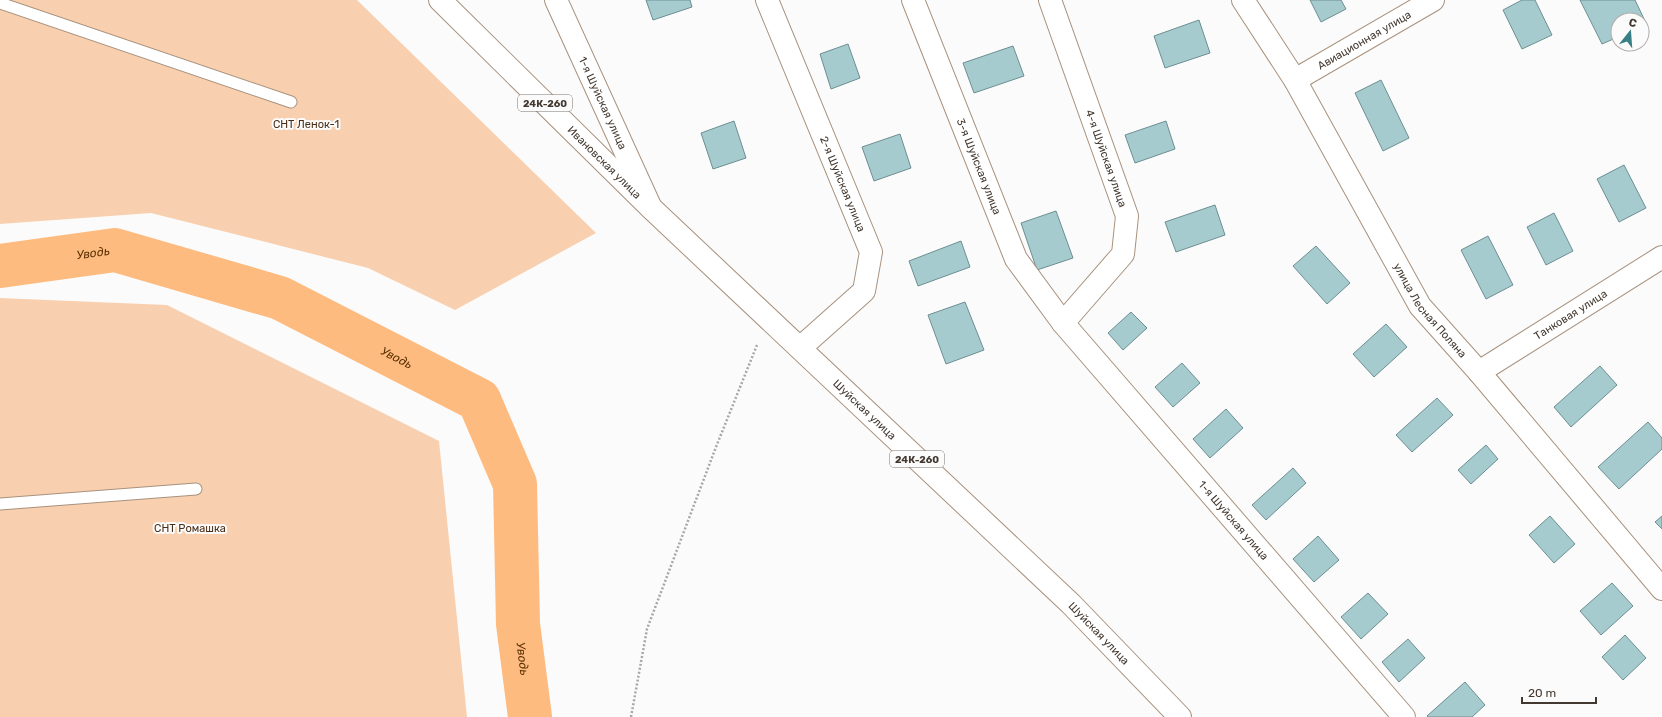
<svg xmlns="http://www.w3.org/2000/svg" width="1662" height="717" font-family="Rubik,sans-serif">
<rect width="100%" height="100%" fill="#fbfbfb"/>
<g fill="#f8d0af">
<polygon points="0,0 357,0 596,233 455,310 368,268 151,213 0,224"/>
<polygon points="0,298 167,305 439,441 467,717 0,717"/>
</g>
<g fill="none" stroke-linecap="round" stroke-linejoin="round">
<path stroke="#febb80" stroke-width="44" id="s1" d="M0 266 115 250 280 298 479 400 515 484 518 624 530 717"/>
</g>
<g fill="#a6cbce" stroke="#6c8f92">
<polygon points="646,0 690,0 692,7 653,20"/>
<polygon points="1310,0 1341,0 1346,9 1321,22"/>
<polygon points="1522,0 1535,0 1552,35 1522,49 1503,10"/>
<polygon points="1580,0 1635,0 1646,23 1642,25 1642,20 1618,20 1618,37 1602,44"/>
<polygon points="1199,20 1210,53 1165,68 1154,36"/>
<polygon points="848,44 860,78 831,89 820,54"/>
<polygon points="1013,46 1024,76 974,93 963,63"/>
<polygon points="1381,80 1409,138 1383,151 1355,93"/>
<polygon points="734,121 746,158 713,169 701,133"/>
<polygon points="1166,121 1175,149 1135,163 1125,135"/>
<polygon points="900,134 911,168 874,181 862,147"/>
<polygon points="1624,165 1646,208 1619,222 1597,179"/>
<polygon points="1215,205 1225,235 1176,252 1165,222"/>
<polygon points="1056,211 1073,258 1037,270 1021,223"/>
<polygon points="1554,213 1573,251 1546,265 1527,227"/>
<polygon points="1488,236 1513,285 1486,299 1461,250"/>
<polygon points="961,241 970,267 918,286 909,261"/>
<polygon points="1316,246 1350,283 1327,304 1293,266"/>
<polygon points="965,302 984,350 946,364 928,315"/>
<polygon points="1131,312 1147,328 1123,350 1108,333"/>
<polygon points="1386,324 1407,347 1374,377 1353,354"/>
<polygon points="1182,363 1200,383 1173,407 1155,387"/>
<polygon points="1600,366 1617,385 1571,427 1554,407"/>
<polygon points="1437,398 1453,415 1412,452 1396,435"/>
<polygon points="1226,409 1243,428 1210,458 1193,439"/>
<polygon points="1648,422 1662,438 1662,449 1619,489 1598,467"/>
<polygon points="1486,445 1498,459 1471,484 1458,470"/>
<polygon points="1293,468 1306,483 1266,520 1252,505"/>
<polygon points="1550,516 1575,544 1554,563 1529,535"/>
<polygon points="1662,516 1662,529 1655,522"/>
<polygon points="1318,536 1339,560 1314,582 1293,559"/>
<polygon points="1612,583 1633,606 1601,635 1580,611"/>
<polygon points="1368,593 1388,614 1361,639 1341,617"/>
<polygon points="1625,635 1646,658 1623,680 1602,657"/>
<polygon points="1408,639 1425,658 1399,682 1382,662"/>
<polygon points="1465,682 1485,705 1472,717 1428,717 1427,716"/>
</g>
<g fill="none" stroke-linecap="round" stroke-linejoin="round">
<g stroke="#a8917d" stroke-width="13">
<g id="service">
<polyline points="0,3 291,102"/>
<polyline points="0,504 196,489"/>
</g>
</g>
<g stroke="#a8917d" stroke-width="24">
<g id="minor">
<path id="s2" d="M767 0 871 252 864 291 800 348"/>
<path id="s3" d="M913 0 1016 259 1063 323 1404 717"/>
<path id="s4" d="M1050 0 1127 216 1123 254 1063 323"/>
<path id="s5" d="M1243 0 1295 80 1420 306 1479 372 1662 589"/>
<path id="s6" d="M1295 80 1433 0"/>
<path id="s7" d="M1479 372 1662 257"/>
</g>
</g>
<g stroke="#a8917d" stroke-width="24">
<g id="tertiary">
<path id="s8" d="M556 0 650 206"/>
</g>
</g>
<g stroke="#a8917d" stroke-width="24">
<g id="primary">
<path id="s9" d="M440 0 650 207 1071 604 1180 717"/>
</g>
</g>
<polyline stroke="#aaa6a2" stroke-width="2.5" stroke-dasharray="2 2" stroke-linecap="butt" points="631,717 647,629 716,447 757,345"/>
<use href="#service" stroke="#fff" stroke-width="11"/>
<use href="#minor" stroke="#fff" stroke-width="22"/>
<use href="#tertiary" stroke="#fff" stroke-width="22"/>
<use href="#primary" stroke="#fff" stroke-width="22"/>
</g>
<g text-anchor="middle" stroke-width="4" stroke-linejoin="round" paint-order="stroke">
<g fill="#fbfbfb" stroke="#7a736e" stroke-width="1">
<rect x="518" y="95" width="54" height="16" rx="3"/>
<rect x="890" y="451" width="54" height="16" rx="3"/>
</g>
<g font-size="10" font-weight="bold" fill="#433931">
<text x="545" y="107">24К-260</text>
<text x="917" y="463">24К-260</text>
</g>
<g font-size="11" fill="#433931" stroke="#fbfbfb">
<text dy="4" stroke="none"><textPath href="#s6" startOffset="80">Авиационная улица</textPath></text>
<text dy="4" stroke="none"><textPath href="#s8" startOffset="113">1-я Шуйская улица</textPath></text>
<text dy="4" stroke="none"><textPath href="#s4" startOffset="168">4-я Шуйская улица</textPath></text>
<text dy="4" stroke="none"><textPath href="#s9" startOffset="231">Ивановская улица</textPath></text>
<text dy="4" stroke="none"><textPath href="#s3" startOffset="179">3-я Шуйская улица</textPath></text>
<text dy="4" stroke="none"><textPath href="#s2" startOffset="199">2-я Шуйская улица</textPath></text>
<text dy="4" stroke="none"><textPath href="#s5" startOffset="363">улица Лесная Поляна</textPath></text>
<text dy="4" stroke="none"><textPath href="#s7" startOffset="108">Танковая улица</textPath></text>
<text dy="4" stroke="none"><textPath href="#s9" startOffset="590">Шуйская улица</textPath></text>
<text dy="4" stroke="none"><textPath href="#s3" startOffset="619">1-я Шуйская улица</textPath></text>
<text dy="4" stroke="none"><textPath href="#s9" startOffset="914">Шуйская улица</textPath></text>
</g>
<g font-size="11" fill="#4a2e15" stroke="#fbfbfb">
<text x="306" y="128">СНТ Ленок-1</text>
<text x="190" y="532">СНТ Ромашка</text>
</g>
<g font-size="12" font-style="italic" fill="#5a3000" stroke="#fbfbfb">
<text dy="4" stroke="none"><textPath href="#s1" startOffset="94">Уводь</textPath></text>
<text dy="4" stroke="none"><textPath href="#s1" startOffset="419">Уводь</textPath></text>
<text dy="4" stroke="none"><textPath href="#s1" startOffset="778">Уводь</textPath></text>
</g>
</g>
<g transform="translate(1630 32) rotate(17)"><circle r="19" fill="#fbfbfb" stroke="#b1adaa"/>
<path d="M0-3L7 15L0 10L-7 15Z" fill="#388086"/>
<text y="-6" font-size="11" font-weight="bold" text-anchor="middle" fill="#433931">С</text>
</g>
<path d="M1522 697v6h74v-6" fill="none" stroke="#433931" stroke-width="2"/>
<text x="1528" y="697" font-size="12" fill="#433931" stroke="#fbfbfb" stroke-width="3" paint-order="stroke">20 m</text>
</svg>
